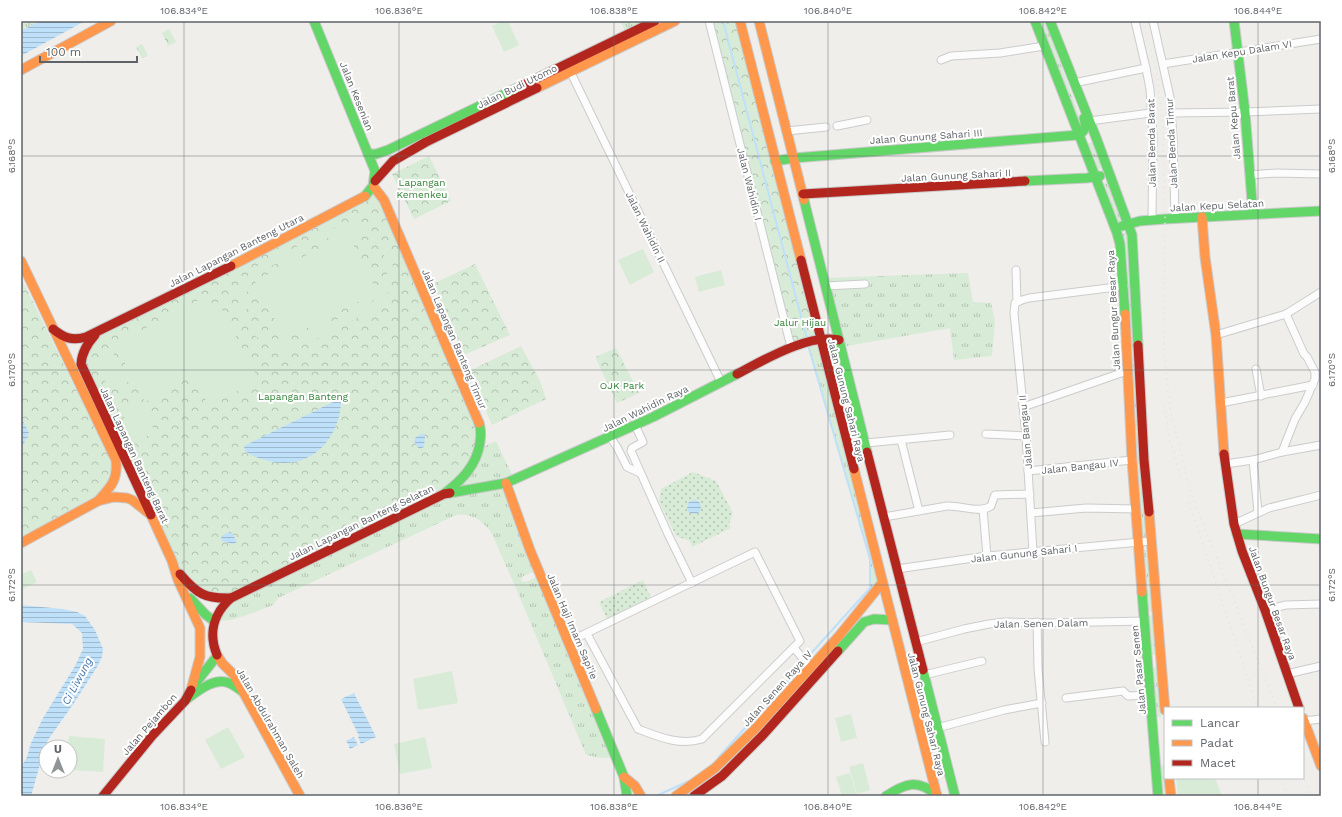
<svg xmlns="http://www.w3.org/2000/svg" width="1342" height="817" font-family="'Work Sans',sans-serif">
<defs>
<pattern id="grass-tufts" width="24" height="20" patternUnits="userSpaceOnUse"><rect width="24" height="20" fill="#d8ebd6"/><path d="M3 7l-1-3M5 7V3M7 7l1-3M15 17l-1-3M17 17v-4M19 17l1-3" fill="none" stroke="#b2c2b1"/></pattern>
<pattern id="park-crowns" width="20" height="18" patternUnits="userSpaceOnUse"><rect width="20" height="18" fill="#d8ebd6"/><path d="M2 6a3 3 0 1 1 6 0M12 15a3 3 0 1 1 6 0" fill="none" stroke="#b2c2b1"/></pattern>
<pattern id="garden-dots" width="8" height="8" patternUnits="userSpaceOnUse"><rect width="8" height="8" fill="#d8ebd6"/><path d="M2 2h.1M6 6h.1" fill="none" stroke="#b2c2b1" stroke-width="1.8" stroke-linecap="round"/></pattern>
<pattern id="water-rules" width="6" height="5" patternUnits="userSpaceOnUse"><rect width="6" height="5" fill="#bfe0f9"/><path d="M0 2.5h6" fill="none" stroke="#9eb9cd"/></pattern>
</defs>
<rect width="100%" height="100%" fill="#efeeea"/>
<g fill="url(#grass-tufts)">
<polygon points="21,21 40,21 21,31"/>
<polygon points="620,21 655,21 627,35"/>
<polygon points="1039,21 1045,21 1081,120 1078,120"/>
<polygon points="1092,142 1102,168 1096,170 1087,144"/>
<polygon points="1107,182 1122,222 1117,224 1101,185"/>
<polygon points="1126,232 1128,236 1135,360 1129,361 1122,234"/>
<polygon points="968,273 973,302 991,303 995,321 992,356 954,360 950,328 841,347 823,278"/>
<polygon points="820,339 882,583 874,593 870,588 870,559 807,341"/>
<polygon points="1130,364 1135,364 1146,537 1141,538"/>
<path d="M496 441 514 479 506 483 538 570 523 576 521 581 526 582 540 575 615 757 601 758 586 755 515 586 492 534C485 523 472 512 457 515 451 517 445 520 439 523L278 598 273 605 258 611 231 620 214 621 221 608 479 449Z"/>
<polygon points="1142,550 1148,550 1154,611 1148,612"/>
<polygon points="1154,615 1156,655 1150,655 1148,616"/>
<polygon points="1157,667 1161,717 1156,717 1152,668"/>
<polygon points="1160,765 1165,765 1167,796 1162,796"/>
</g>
<g fill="url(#park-crowns)">
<polygon points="709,21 740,21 820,339 791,347"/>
<polygon points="169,29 176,42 168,46 162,33"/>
<polygon points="142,44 148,55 142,58 136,47"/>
<polygon points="429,156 451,201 414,219 392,174"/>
<polygon points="374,187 480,426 479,449 459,483 231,598 216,598 180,574 83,370 84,349 92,338"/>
<polygon points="475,264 510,335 464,355 433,284"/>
<polygon points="21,278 112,462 113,475 104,491 21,538 21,450 29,433 21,417"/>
<polygon points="521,346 540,381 546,399 492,425 469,371"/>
<polygon points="616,348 639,393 617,403 595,357"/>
</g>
<g fill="url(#garden-dots)">
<polygon points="693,472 716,481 733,513 729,524 731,528 692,547 690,541 676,536 659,501 661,489"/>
<polygon points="643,580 651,597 607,619 599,602"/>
</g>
<g fill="#d8ebd6" fill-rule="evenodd">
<polygon points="503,21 508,21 519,45 504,52 492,26"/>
<path d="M348 226C383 228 404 262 387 294L391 292 395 299 280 357 276 350 282 347C240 342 226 296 256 267L334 228ZM348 232C386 234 401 277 372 302L298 339C255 351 228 302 259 272L336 234Z"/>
<polygon points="348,234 377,292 285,339 255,281"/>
<polygon points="643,249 654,272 630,285 618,260"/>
<polygon points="721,270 725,285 699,292 695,277"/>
<polygon points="203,298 208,307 218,302 259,380 209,406 193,376 145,402 115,344"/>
<polygon points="113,353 128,382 110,391 96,362"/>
<polygon points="140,402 155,432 136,442 121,411"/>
<polygon points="31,570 37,582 21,590 21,575"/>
<polygon points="452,671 458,703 418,710 413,679"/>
<polygon points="851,714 857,738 841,742 835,718"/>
<polygon points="228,727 245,757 221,769 205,740"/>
<polygon points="69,736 105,739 103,772 70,770 70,747 68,747"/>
<polygon points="425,737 432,768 400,774 394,744"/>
<polygon points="863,763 870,790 857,794 849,767"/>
<polygon points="850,773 857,796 842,796 836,777"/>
<polygon points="1176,778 1215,778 1222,796 1178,796"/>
</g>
<g fill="url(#water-rules)">
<polygon points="40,21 85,21 21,56 21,31"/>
<path d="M339 399 341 401C340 438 312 469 273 462 262 460 253 457 245 451L244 446Z"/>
<polygon points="21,417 29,433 21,450"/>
<polygon points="423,433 425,436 424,447 419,449 414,441 415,438"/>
<circle cx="694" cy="507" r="7"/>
<polygon points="230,532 232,533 237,542 233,544 222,541 221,536"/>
<polygon points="21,605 63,609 77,612 85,616 95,630 103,649 102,657 97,667 74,703 48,740 41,761 31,796 21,796 21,767 27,757 31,743 43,718 75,666 83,649 82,633 72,624 21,622"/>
<polygon points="354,693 376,737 361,744 358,737 359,736 341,699"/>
<polygon points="354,737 358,745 350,749 349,747 349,745 346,741"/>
</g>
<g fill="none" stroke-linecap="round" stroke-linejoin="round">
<g stroke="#bfe0f9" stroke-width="2">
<polyline points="723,21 807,339"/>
<polyline points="806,659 870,588 870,559 808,345"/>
<polyline points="718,758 803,663"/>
<polyline points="656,796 689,781"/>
</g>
<g stroke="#cbcccc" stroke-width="9">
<g id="street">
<polyline points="709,21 791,347"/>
<polyline points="1135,21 1146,68 1150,89 1153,137 1152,219"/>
<polyline points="1153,21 1170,97 1173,137 1175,218"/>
<polyline points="941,60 951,56 1000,53 1044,46"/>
<polyline points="1163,64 1321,39"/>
<polyline points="571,73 721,382"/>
<polyline points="1074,83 1146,68"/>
<polyline points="1171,113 1245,112 1321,109"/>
<polyline points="1089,121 1151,113"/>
<polyline points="837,126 867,120"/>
<polyline points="787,131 826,127"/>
<polyline points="1249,175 1276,173 1321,174"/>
<polyline points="1016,270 1017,302"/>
<polyline points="825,286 865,284"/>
<polyline points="1216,335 1286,314 1321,292"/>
<polyline points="1256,369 1261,396"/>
<polyline points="1221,403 1313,385"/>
<polyline points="1023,407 1127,371"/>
<polyline points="635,425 643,442 632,448 631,451 668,534 692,583"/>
<polyline points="986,434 1026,436"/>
<polyline points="610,437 617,447 627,467 640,473"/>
<polyline points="901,440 919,511"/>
<polyline points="866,443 950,435"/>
<polyline points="1282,452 1295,419 1305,402 1315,379 1315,372 1307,357 1304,354 1286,314"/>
<polyline points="1253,460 1258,512"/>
<polyline points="1225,464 1253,460 1282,452 1321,445"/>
<polyline points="1028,471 1132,460"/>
<polyline points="983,509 987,556"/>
<polyline points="1031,513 1086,508 1136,509"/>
<path d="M884 517 947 506C961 505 979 514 991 506L994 497 995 495 1030 494"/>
<polyline points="1234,524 1269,508 1321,495"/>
<polyline points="1033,552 1026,436 1014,313 1015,303 1022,300 1029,298 1124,286"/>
<polyline points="897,569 987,556 1151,541"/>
<polyline points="1265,610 1286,605 1321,604"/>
<polyline points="1037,622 1038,669 1045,742"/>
<path d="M568 642 755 552 800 641 702 739C680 746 659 737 638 729L587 634"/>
<polyline points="916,642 964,629 989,624 1004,622 1048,623 1145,621"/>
<polyline points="794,648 810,667"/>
<polyline points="1287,674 1321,666"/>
<polyline points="924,675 982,661"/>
<polyline points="1066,698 1123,691 1128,696 1151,695"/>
<polyline points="1304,721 1321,719"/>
<polyline points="937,728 1004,710 1042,703"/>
</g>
</g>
<g stroke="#cacacb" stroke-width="11">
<g id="fast">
<polyline points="314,21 375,171 373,186 365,196"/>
<polyline points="1035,21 1117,233 1120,244 1125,314"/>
<polyline points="1050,21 1097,140 1132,235 1138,345"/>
<polyline points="1234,21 1245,112 1253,214"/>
<polyline points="368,154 376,154 388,150 521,86"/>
<path d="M775 161 794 158 1078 135C1086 131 1086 126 1084 118"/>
<polyline points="1025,181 1087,178 1100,176"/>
<polyline points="804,200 867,452"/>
<polyline points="1122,226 1140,221 1165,219 1321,211"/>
<path d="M445 493C462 480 477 465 480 442 481 436 481 429 479 423"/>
<polyline points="450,493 506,483 653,417 737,374"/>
<polyline points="1237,534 1321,539"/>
<polyline points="1142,592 1158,796"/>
<polyline points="190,598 206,615 214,621"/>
<polyline points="838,651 864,622 874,619 892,620"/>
<polyline points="923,670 955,796"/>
<polyline points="194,685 217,656"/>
<path d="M188 698C199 690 215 677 229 683 234 685 239 689 243 692"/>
<polyline points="596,709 624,777 627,796"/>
<path d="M886 796C906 783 917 779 937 795"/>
</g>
</g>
<g stroke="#cacacb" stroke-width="11">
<g id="slow">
<polyline points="740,21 801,260"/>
<polyline points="759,21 804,200"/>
<polyline points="21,70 111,21"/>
<polyline points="537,88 675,21"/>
<polyline points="374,187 384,200 479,423"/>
<polyline points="1202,217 1205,257 1216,335 1224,454"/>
<path d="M21 261 116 460C118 480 111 487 98 501"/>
<polyline points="231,266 365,196"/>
<polyline points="1125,314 1132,460 1142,592"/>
<polyline points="854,469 937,796"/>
<polyline points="506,483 530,550 596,709"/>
<polyline points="1149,512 1165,710"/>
<polyline points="21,543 98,501 114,497 127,498 132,500 151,515 172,561 178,580 200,628 200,657 191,690"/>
<polyline points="217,655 222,663 234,675 300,796"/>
<polyline points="1303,718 1321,766"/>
<polyline points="624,777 635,786 641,796"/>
<polyline points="1169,778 1171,796"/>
<polyline points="676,796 715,768 755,729 839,636 882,583"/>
</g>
</g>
<g stroke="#cacacb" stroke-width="11">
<g id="jam">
<polyline points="521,86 655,21"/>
<polyline points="375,181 393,161 426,142 537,88"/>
<polyline points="803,194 1025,181"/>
<polyline points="801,260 854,469"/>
<path d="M53 329C64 338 72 341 86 337L231 266"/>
<path d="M95 335C87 344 82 352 81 364L151 515"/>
<polyline points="1138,345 1144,460 1149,512"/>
<path d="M737 374C764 360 809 333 839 340"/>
<polyline points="867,452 923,670"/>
<polyline points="1224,454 1234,524 1242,551 1265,610 1299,708"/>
<path d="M180 574C197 594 205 599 231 598"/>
<path d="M217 655C208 633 214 613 231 598L444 494 450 493"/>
<polyline points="103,796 152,736 185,701 191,690"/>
<polyline points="694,796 722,776 762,736 838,651"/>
</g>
</g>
<use href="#street" stroke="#fdfcfc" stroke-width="7"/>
<use href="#fast" stroke="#63d668" stroke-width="9"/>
<use href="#slow" stroke="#ff974d" stroke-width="9"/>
<use href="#jam" stroke="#b3261e" stroke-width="9"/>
<g stroke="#e4e4e4" stroke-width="2" stroke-dasharray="1 5" stroke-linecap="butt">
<polyline points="1143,21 1157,73 1163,128 1165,219 1164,349 1167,384 1170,408 1187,478 1197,509 1277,708"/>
<polyline points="1164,405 1170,441 1181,477"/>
<polyline points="1189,503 1258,708"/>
<polyline points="1303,775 1311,796"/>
<polyline points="1281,778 1288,796"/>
</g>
</g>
<path fill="none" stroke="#5f6368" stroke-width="1" stroke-opacity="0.45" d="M184 21V796M399 21V796M614 21V796M828 21V796M1043 21V796M1258 21V708M21 156H1321M21 370H1321M21 585H1321M1258 778V796"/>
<g text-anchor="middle" stroke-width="4" stroke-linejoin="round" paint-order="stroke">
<g font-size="10" fill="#5f6368" stroke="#fff">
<text transform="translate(1242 51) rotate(-9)" y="4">Jalan Kepu Dalam VI</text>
<text transform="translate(517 86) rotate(-26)" y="4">Jalan Budi Utomo</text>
<text transform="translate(357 96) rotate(68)" y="4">Jalan Kesenian</text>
<text transform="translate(1233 118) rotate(-95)" y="4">Jalan Kepu Barat</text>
<text transform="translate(926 136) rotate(-4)" y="4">Jalan Gunung Sahari III</text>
<text transform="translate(1151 143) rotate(-91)" y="4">Jalan Benda Barat</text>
<text transform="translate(1171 143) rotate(-93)" y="4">Jalan Benda Timur</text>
<text transform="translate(956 175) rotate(-3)" y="4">Jalan Gunung Sahari II</text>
<text transform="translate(750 184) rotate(76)" y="4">Jalan Wahidin I</text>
<text transform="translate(1217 205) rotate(-3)" y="4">Jalan Kepu Selatan</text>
<text transform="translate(646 227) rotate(64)" y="4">Jalan Wahidin II</text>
<text transform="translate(236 250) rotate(-27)" y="4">Jalan Lapangan Banteng Utara</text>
<text transform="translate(1113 310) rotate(-93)" y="4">Jalan Bungur Besar Raya</text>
<text transform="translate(455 339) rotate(67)" y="4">Jalan Lapangan Banteng Timur</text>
<text transform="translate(847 400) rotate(76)" y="4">Jalan Gunung Sahari Raya</text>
<text transform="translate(645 408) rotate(-26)" y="4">Jalan Wahidin Raya</text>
<text transform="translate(1025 432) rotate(-95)" y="4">Jalan Bangau II</text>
<text transform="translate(135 455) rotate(65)" y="4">Jalan Lapangan Banteng Barat</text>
<text transform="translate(1080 466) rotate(-6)" y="4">Jalan Bangau IV</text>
<text transform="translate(361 522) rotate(-26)" y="4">Jalan Lapangan Banteng Selatan</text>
<text transform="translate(1024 553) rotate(-6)" y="4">Jalan Gunung Sahari I</text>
<text transform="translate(1273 603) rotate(70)" y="4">Jalan Bungur Besar Raya</text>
<text transform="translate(1041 623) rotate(-1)" y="4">Jalan Senen Dalam</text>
<text transform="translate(573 626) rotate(67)" y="4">Jalan Haji Imam Sapi'ie</text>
<text transform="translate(1138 670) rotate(-95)" y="4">Jalan Pasar Senen</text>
<text transform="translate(777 688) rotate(-48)" y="4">Jalan Senen Raya IV</text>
<text transform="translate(927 714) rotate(76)" y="4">Jalan Gunung Sahari Raya</text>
<text transform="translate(271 723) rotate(60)" y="4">Jalan Abdulrahman Saleh</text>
<text transform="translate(149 724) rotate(-49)" y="4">Jalan Pejambon</text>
</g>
<g font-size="10" fill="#348238" stroke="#fff">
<text x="422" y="186">Lapangan<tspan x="422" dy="12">Kemenkeu</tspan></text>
<text x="800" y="326">Jalur Hijau</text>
<text x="622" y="389">OJK Park</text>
<text x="303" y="400">Lapangan Banteng</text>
</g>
<g font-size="11" font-style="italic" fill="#4174aa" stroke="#fff">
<text transform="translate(77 681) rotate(-62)" y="4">Ci Liwung</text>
</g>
</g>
<rect width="1342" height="817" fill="none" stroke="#ffffff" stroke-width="44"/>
<rect x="1164" y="707" width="140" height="72" fill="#ffffff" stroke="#bfc1c3"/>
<rect x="1172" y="720" width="20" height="6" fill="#63d668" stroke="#bfc1c3"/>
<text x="1200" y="727" font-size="12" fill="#5f6368">Lancar</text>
<rect x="1172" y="740" width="20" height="6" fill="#ff974d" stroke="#bfc1c3"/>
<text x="1200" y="747" font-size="12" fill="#5f6368">Padat</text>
<rect x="1172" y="760" width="20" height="6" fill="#b3261e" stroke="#bfc1c3"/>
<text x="1200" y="767" font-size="12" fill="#5f6368">Macet</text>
<g transform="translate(58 759)"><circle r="19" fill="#ffffff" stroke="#bfc1c3"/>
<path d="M0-3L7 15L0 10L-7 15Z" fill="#919496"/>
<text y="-6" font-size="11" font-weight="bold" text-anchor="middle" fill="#5f6368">U</text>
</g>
<path d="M40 56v6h97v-6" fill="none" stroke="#5f6368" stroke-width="2"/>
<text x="46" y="56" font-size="12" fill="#5f6368" stroke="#ffffff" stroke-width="3" paint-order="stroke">100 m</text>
<rect x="22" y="22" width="1298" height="773" fill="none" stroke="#5f6368" stroke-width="1.5"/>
<g font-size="10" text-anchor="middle" fill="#5f6368">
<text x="184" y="14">106.834°E</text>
<text x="399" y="14">106.836°E</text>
<text x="614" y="14">106.838°E</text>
<text x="828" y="14">106.840°E</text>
<text x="1043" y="14">106.842°E</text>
<text x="1258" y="14">106.844°E</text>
<text transform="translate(11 156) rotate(-90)" y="4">6.168°S</text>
<text transform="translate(1331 156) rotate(-90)" y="4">6.168°S</text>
<text transform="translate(11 370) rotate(-90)" y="4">6.170°S</text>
<text transform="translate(1331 370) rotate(-90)" y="4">6.170°S</text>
<text transform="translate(11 585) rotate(-90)" y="4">6.172°S</text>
<text transform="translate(1331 585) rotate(-90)" y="4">6.172°S</text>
<text x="184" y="810">106.834°E</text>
<text x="399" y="810">106.836°E</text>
<text x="614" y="810">106.838°E</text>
<text x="828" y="810">106.840°E</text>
<text x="1043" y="810">106.842°E</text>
<text x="1258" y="810">106.844°E</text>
</g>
</svg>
